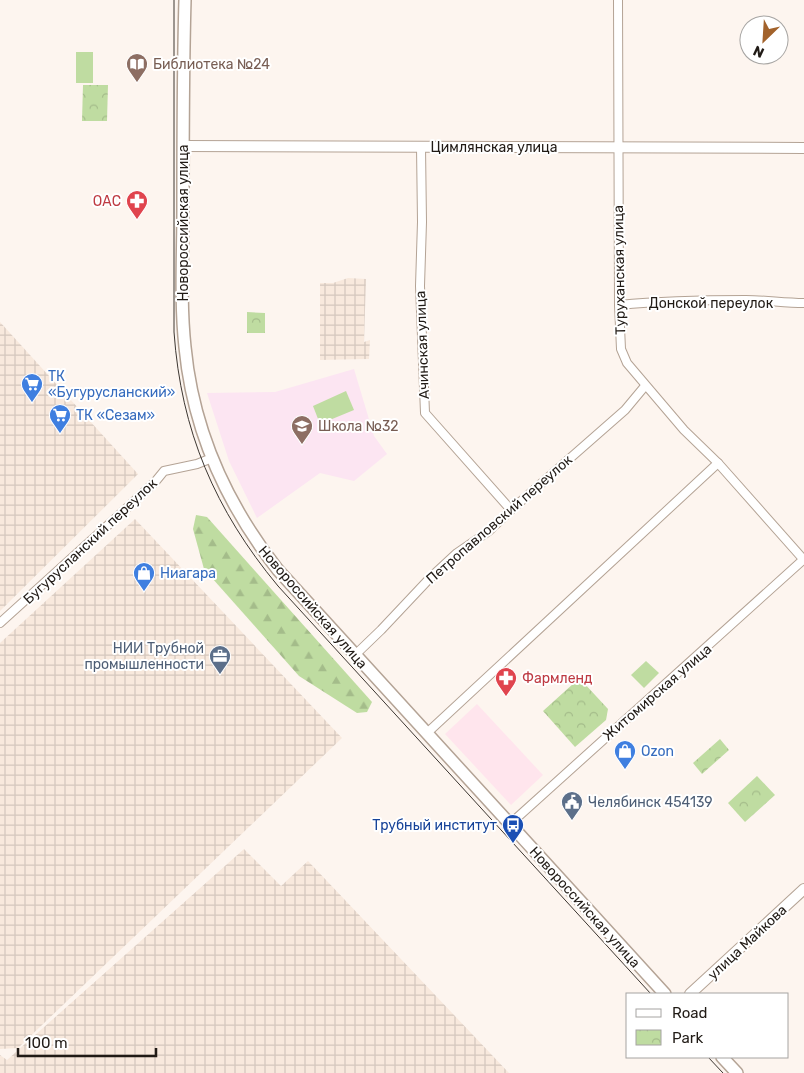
<svg xmlns="http://www.w3.org/2000/svg" width="804" height="1073" font-family="Rubik,sans-serif">
<defs>
<pattern id="industrial-grid" width="8" height="8" patternUnits="userSpaceOnUse" patternTransform="scale(1.25)"><rect width="8" height="8" fill="#f8e9dd"/><path d="M0 4h8M4 0v8" fill="none" stroke="#d4c7bd"/></pattern>
<pattern id="forest-firs" width="22" height="20" patternUnits="userSpaceOnUse" patternTransform="scale(1.25)"><rect width="22" height="20" fill="#bfdca1"/><path d="M5 1l3.5 6h-7zM16 11l3.5 6h-7z" fill="#a4bc8a"/></pattern>
<pattern id="park-crowns" width="20" height="18" patternUnits="userSpaceOnUse" patternTransform="scale(1.25)"><rect width="20" height="18" fill="#bfdca1"/><path d="M2 6a3 3 0 1 1 6 0M12 15a3 3 0 1 1 6 0" fill="none" stroke="#a4bc8a"/></pattern>
</defs>
<rect width="100%" height="100%" fill="#fdf5ef"/>
<polygon fill="#ffe5ed" points="477,704 543,775 511,805 445,734"/>
<g fill="url(#industrial-grid)">
<polygon points="348,278 366,279 364,342 370,340 369,359 320,360 320,283 333,283"/>
<polygon points="0,322 138,474 0,611"/>
<polygon points="135,519 342,738 18,1048 0,1049 0,643"/>
<polygon points="244,849 281,886 308,861 509,1073 0,1073 0,1055 7,1060"/>
</g>
<polygon fill="#fce5f2" points="354,369 374,436 387,454 354,481 320,473 257,518 229,461 207,393 275,392"/>
<polygon fill="url(#forest-firs)" points="196,515 207,517 372,702 367,712 357,713 299,676 204,569 193,529"/>
<g fill="url(#park-crowns)">
<polygon points="83,85 108,85 107,121 82,121"/>
<polygon points="247,312 265,313 265,333 247,333"/>
<polygon points="583,682 608,709 606,720 575,747 543,711 574,683"/>
<polygon points="720,739 729,750 702,774 693,763"/>
<polygon points="757,776 775,795 745,822 728,803"/>
</g>
<g fill="#bfdca1">
<rect x="76" y="52" width="17" height="31"/>
<polygon points="346,391 354,410 320,424 313,406"/>
<polygon points="646,661 659,673 644,688 631,675"/>
</g>
<g fill="none" stroke-linecap="round" stroke-linejoin="round">
<g stroke="#b4a395" stroke-width="10">
<g id="minor">
<polyline points="618,0 619,305 621,349 627,363 684,430 718,463 804,560"/>
<polyline points="421,147 422,222 420,286 425,413 511,510"/>
<path d="M619 305C661 301 703 300 746 300 766 300 784 303 804 303"/>
<polyline points="0,623 117,517 155,482 164,471 197,464 212,458"/>
<polyline points="355,655 381,630 430,578 457,553 489,531 511,510 625,410 645,386"/>
<polyline points="427,733 718,463"/>
<polyline points="510,824 804,559"/>
</g>
</g>
<g stroke="#b4a395" stroke-width="12">
<g id="tertiary">
<polyline points="183,146 804,148"/>
<polyline points="690,994 804,889"/>
</g>
</g>
<g stroke="#b4a395" stroke-width="14">
<g id="secondary">
<path d="M185 0C183 69 183 138 183 208 183 254 180 301 185 347 193 431 227 505 278 570L665 994"/>
<polyline points="722,1057 737,1073"/>
</g>
</g>
<use href="#minor" stroke="#fff" stroke-width="8"/>
<use href="#tertiary" stroke="#fff" stroke-width="10"/>
<use href="#secondary" stroke="#fff" stroke-width="11"/>
<g stroke="#3c3631" stroke-width="1">
<path d="M174 0V332C181 431 215 510 278 586L651 994"/>
<polyline points="708,1057 723,1073"/>
</g>
</g>
<defs>
<g id="library-pin" transform="scale(1.125)"><path d="M0 17L-7.5 6A9.5 9.5 0 1 1 7.5 6Z" fill="#8d6e63" stroke="#fff"/><path d="M-6-4Q-3-5.5-.7-3.5V5Q-3 3-6 4ZM6-4Q3-5.5 .7-3.5V5Q3 3 6 4Z" fill="#fff"/></g>
<g id="pharmacy-pin" transform="scale(1.125)"><path d="M0 17L-7.5 6A9.5 9.5 0 1 1 7.5 6Z" fill="#e0444e" stroke="#fff"/><path d="M-2-6h4v4h4v4h-4v4h-4v-4h-4v-4h4Z" fill="#fff"/></g>
<g id="supermarket-pin" transform="scale(1.125)"><path d="M0 17L-7.5 6A9.5 9.5 0 1 1 7.5 6Z" fill="#3f7fe0" stroke="#fff"/><path d="M-6-5.5h2.5l.6 2H6L4.5 2H-2.5L-4.4-4H-6ZM-1.5 3.2a1.3 1.3 0 1 0 .1 0ZM3 3.2a1.3 1.3 0 1 0 .1 0Z" fill="#fff"/></g>
<g id="school-pin" transform="scale(1.125)"><path d="M0 17L-7.5 6A9.5 9.5 0 1 1 7.5 6Z" fill="#8d6e63" stroke="#fff"/><path d="M0-5L7-2L0 1L-7-2ZM-4 1L0 2.5L4 1V4Q0 6-4 4Z" fill="#fff"/></g>
<g id="shop-pin" transform="scale(1.125)"><path d="M0 17L-7.5 6A9.5 9.5 0 1 1 7.5 6Z" fill="#3f7fe0" stroke="#fff"/><path d="M-5-2.5h2.3a2.7 3.5 0 0 1 5.4 0H5L5.5 6h-11ZM-1.5-2.5h3a1.5 2.3 0 0 0-3 0Z" fill="#fff"/></g>
<g id="office-pin" transform="scale(1.125)"><path d="M0 17L-7.5 6A9.5 9.5 0 1 1 7.5 6Z" fill="#5c6f8a" stroke="#fff"/><path d="M-6-3h4V-5.5h4V-3h4V5H-6ZM-1-4.5V-3h2v-1.5ZM-6 0V1H6V0Z" fill="#fff"/></g>
<g id="civic-pin" transform="scale(1.125)"><path d="M0 17L-7.5 6A9.5 9.5 0 1 1 7.5 6Z" fill="#5c6f8a" stroke="#fff"/><path d="M-.6-6.5H3V-4.5H.6V-3L4-1V1h2V6H-6V1h2V-1L-.6-3ZM-1.2 2.5V6h2.4V2.5Z" fill="#fff"/></g>
<g id="bus-pin" transform="scale(1.125)"><path d="M0 17L-7.5 6A9.5 9.5 0 1 1 7.5 6Z" fill="#1a4fb4" stroke="#fff"/><path d="M-5-6H5V4H4V6H2V4H-2V6H-4V4H-5ZM-3.5-4V0h7V-4ZM-3.5 1.2v1.5H-2V1.2ZM2 1.2v1.5H3.5V1.2Z" fill="#fff"/></g>
</defs>
<g fill-rule="evenodd">
<use href="#library-pin" x="137" y="64"/>
<use href="#pharmacy-pin" x="137" y="201"/>
<use href="#supermarket-pin" x="32" y="384"/>
<use href="#supermarket-pin" x="60" y="415"/>
<use href="#school-pin" x="302" y="426"/>
<use href="#shop-pin" x="144" y="573"/>
<use href="#office-pin" x="220" y="656"/>
<use href="#pharmacy-pin" x="506" y="678"/>
<use href="#shop-pin" x="625" y="751"/>
<use href="#civic-pin" x="572" y="802"/>
<use href="#bus-pin" x="513" y="825"/>
</g>
<g text-anchor="middle" stroke-width="4" stroke-linejoin="round" paint-order="stroke">
<g font-size="14" fill="#785e54" stroke="#fff" text-anchor="start">
<text x="153" y="69">Библиотека №24</text>
<text x="318" y="431">Школа №32</text>
</g>
<g font-size="14" fill="#211b16" stroke="#fff">
<text x="494" y="152">Цимлянская улица</text>
<text transform="translate(183 223) rotate(-90)" y="5">Новороссийская улица</text>
<text transform="translate(619 270) rotate(-91)" y="5">Туруханская улица</text>
<text x="711" y="308">Донской переулок</text>
<text transform="translate(422 345) rotate(-92)" y="5">Ачинская улица</text>
<text transform="translate(499 519) rotate(-41)" y="5">Петропавловский переулок</text>
<text transform="translate(90 541) rotate(-43)" y="5">Бугурусланский переулок</text>
<text transform="translate(313 607) rotate(49)" y="5">Новороссийская улица</text>
<text transform="translate(657 692) rotate(-41)" y="5">Житомирская улица</text>
<text transform="translate(585 907) rotate(48)" y="5">Новороссийская улица</text>
<text transform="translate(747 942) rotate(-43)" y="5">улица Майкова</text>
</g>
<g font-size="14" fill="#be3a42" stroke="#fff" text-anchor="end">
<text x="121" y="206">ОАС</text>
<text x="522" y="683" text-anchor="start">Фармленд</text>
</g>
<g font-size="14" fill="#366cbe" stroke="#fff" text-anchor="start">
<text x="48" y="381">ТК<tspan x="48" dy="16">«Бугурусланский»</tspan></text>
<text x="76" y="420">ТК «Сезам»</text>
<text x="160" y="578">Ниагара</text>
<text x="641" y="756">Ozon</text>
</g>
<g font-size="14" fill="#4e5e75" stroke="#fff" text-anchor="end">
<text x="204" y="653">НИИ Трубной<tspan x="204" dy="16">промышленности</tspan></text>
<text x="588" y="807" text-anchor="start">Челябинск 454139</text>
</g>
<g font-size="14" fill="#164399" stroke="#fff" text-anchor="end">
<text x="497" y="830">Трубный институт</text>
</g>
</g>
<rect x="626" y="993" width="162" height="65" fill="#ffffff" stroke="#a6a4a2"/>
<rect x="636" y="1009" width="25" height="8" fill="#ffffff" stroke="#a6a4a2"/>
<text x="672" y="1018" font-size="15" fill="#211b16">Road</text>
<rect x="636" y="1030" width="25" height="15" fill="url(#park-crowns)" stroke="#a6a4a2"/>
<text x="672" y="1043" font-size="15" fill="#211b16">Park</text>
<g transform="translate(764 40) rotate(205)"><circle r="24" fill="#ffffff" stroke="#a6a4a2"/>
<path d="M0-4L9 19L0 12L-9 19Z" fill="#a2622b"/>
<text y="-8" font-size="14" font-weight="bold" text-anchor="middle" fill="#211b16">N</text>
</g>
<path d="M18 1048v8h138v-8" fill="none" stroke="#211b16" stroke-width="2.5"/>
<text x="25" y="1048" font-size="15" fill="#211b16" stroke="#ffffff" stroke-width="4" paint-order="stroke">100 m</text>
</svg>
